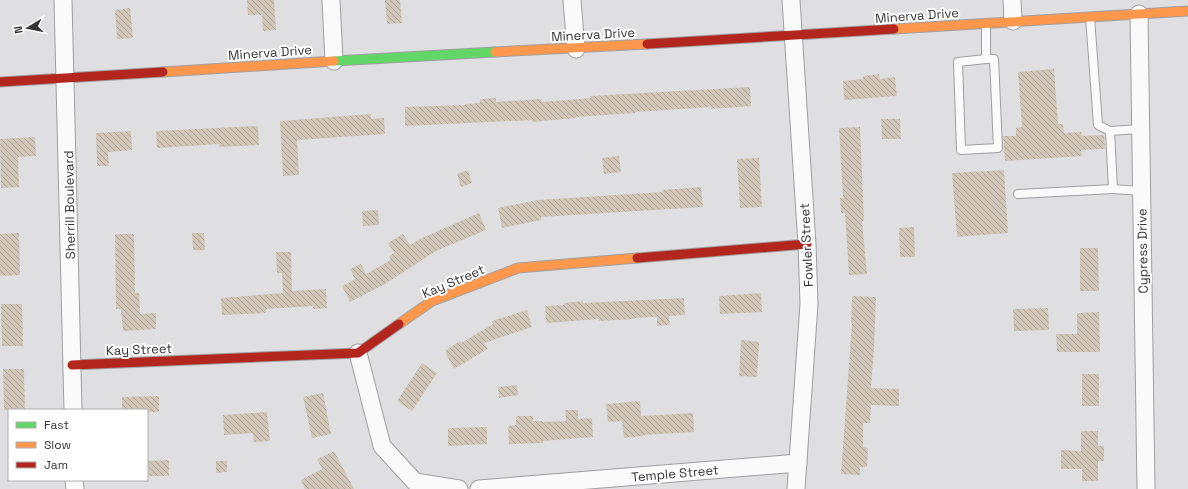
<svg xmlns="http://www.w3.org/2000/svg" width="1188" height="489" font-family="'Space Grotesk',sans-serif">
<defs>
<pattern id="building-back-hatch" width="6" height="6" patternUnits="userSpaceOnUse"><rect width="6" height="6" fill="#d1c6b8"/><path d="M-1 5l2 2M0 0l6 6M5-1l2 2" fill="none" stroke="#aaa296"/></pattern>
</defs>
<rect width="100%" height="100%" fill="#dfdfe2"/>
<g fill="url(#building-back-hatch)">
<polygon points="247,0 274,0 276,30 263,31 262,15 248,15"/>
<polygon points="385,0 400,0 402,23 387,24"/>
<polygon points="130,8 133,38 117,39 115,10"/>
<polygon points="1054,69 1058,124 1063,124 1064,133 1081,132 1082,136 1104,135 1105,149 1081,150 1082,156 1005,161 1003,136 1016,136 1016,128 1022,127 1018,72"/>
<polygon points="879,74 880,79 895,77 897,96 844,100 843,81 863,79 863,76"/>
<polygon points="750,87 751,106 711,109 711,107 635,112 635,113 576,117 576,118 532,122 532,120 405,126 405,107 465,105 465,104 480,103 480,99 496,98 496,102 542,99 541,102 591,98 590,96"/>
<polygon points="371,114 371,119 384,118 385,134 297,140 299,175 283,176 280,121"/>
<polygon points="881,119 900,119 901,139 882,139"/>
<polygon points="258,126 259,145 219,147 219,144 157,148 156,131"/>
<polygon points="860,127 864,221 862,221 867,274 849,275 845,213 841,213 840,198 843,198 839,128"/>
<polygon points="131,131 132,150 108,152 109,166 97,166 96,133"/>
<polygon points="35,137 36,156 18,157 19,187 1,188 0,139"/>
<polygon points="619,156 621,172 604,174 602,158"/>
<polygon points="759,158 762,207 740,208 737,159"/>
<polygon points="468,170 472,183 461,187 457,174"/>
<polygon points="1004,170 1008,233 957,237 952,173"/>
<polygon points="701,187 703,207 541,217 541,220 502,228 498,208 538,200 663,192 662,190"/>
<polygon points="378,210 379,225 363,226 362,211"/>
<polygon points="479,213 486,230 436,251 385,284 350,302 342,286 355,279 350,269 361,264 366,274 391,260 389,256 394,253 388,243 403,234 410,245 422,238"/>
<polygon points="914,227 915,257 900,257 899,228"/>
<polygon points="19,233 20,275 0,276 0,234"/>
<polygon points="192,233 204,233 205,250 193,250"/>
<polygon points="115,234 134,234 135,293 139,293 140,314 156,313 156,329 123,331 121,309 116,309"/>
<polygon points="1080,248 1098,248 1099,291 1080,291"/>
<polygon points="276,252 291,252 292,291 326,289 327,308 313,309 313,306 266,309 266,313 222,315 221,298 283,293 282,273 277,273"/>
<polygon points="761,293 762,312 720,314 719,296"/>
<polygon points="852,296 876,297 874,348 871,388 899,389 899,406 871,405 870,423 863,423 863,447 868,448 867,467 860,467 860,475 841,474 852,323 851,323"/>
<polygon points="684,298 685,315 669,316 670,325 657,326 657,317 635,318 635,319 599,321 599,319 546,323 545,306 564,305 564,303 583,301 583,303"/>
<polygon points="1,304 22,304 23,346 2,346"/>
<polygon points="1048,308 1049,330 1014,331 1013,309"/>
<polygon points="527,310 532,327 484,343 488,349 454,369 446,354 446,350 460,341 461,343 493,324 492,321"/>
<polygon points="1099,312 1100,352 1057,352 1056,334 1077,334 1077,313"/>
<polygon points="741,340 759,342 757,377 739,376"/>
<polygon points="422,363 437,373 412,411 397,401"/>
<polygon points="3,369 24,369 25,410 4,410"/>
<rect x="1082" y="374" width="17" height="32"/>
<polygon points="517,385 518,395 499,398 498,387"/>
<polygon points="323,393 331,434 312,438 303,397"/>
<polygon points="159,396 159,412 147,412 147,410 122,410 122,397"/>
<polygon points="640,401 641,416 693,413 694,432 643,435 643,436 624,438 622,421 608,422 606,404"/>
<polygon points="565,410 578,410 578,419 592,418 593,437 543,441 543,443 509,444 508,426 516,425 516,416 533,416 533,421 542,421 542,422 566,421"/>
<polygon points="267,412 270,441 254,442 253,433 224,435 223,415"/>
<polygon points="487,427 487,444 448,446 448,428"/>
<polygon points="1081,431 1098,431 1098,446 1104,446 1104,461 1098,461 1098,481 1082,481 1082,469 1061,469 1061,450 1081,451"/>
<polygon points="334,451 354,489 305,489 301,480 322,469 317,459"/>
<polygon points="169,460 169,476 149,476 148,461"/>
<polygon points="216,461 227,461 227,472 216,473"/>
</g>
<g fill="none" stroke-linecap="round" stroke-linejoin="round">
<g stroke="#9f9fa1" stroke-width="10">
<g id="lane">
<polyline points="1090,17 1098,125 1110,131 1140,129"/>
<polygon points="986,59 994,59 998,148 961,150 958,62"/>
<polyline points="986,59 986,24"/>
<polyline points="1110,131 1113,189 1141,191"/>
<polyline points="1018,194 1113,189"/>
</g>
</g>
<g stroke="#9f9fa1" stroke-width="19">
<g id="street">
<polyline points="63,0 73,410"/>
<polyline points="331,0 334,61"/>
<polyline points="572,0 576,49"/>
<polyline points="791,0 807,244 809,304 796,489"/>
<polyline points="1012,0 1013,21"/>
<polyline points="1139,14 1146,489"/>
<polyline points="358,353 382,446 415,482 459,489"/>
<polyline points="74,480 75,489"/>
<polyline points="479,489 798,463"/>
</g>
</g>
<g stroke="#9f9fa1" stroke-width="11">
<polyline id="fast" points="334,61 495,52"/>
</g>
<g stroke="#9f9fa1" stroke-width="11">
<g id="slow">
<polyline points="894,29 1188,11"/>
<polyline points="495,52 647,44"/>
<polyline points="163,72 334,61"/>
<polyline points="399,324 432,301 518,268 637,258"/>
</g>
</g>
<g stroke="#9f9fa1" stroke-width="11">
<g id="jam">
<polyline points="647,44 894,29"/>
<polyline points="0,82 163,72"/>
<polyline points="637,258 807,244"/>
<polyline points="72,365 358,353 399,324"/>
</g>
</g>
<use href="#lane" stroke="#fafafb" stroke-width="8"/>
<use href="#street" stroke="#fafafb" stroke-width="17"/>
<use href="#fast" stroke="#63d668" stroke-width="9"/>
<use href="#slow" stroke="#ff974d" stroke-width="9"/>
<use href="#jam" stroke="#b3261e" stroke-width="9"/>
</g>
<g text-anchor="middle" stroke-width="4" stroke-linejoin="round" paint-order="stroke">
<g font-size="13" fill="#343436" stroke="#fff">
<text transform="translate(917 15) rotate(-4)" y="5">Minerva Drive</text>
<text transform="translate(593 34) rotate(-3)" y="5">Minerva Drive</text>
<text transform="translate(270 52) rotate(-4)" y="5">Minerva Drive</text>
<text transform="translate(69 205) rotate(-91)" y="5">Sherrill Boulevard</text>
<text transform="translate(806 245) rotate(-93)" y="5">Fowler Street</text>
<text transform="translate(1142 251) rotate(-91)" y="5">Cypress Drive</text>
<text transform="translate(453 281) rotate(-23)" y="5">Kay Street</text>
<text transform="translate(139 349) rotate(-2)" y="5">Kay Street</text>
<text transform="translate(675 473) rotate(-5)" y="5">Temple Street</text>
</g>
</g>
<rect x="8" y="409" width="140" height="72" fill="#ffffff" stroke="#aeaeaf"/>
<rect x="16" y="422" width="20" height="6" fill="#63d668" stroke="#aeaeaf"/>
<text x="44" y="429" font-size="12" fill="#343436">Fast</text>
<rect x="16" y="442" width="20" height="6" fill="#ff974d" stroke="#aeaeaf"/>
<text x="44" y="449" font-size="12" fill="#343436">Slow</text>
<rect x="16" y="462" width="20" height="6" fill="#b3261e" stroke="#aeaeaf"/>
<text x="44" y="469" font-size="12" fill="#343436">Jam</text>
<g transform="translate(28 28) rotate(260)" stroke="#ffffff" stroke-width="3" paint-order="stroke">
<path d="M0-3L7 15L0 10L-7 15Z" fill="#343436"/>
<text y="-6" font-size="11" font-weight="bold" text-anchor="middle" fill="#343436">N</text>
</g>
</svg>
